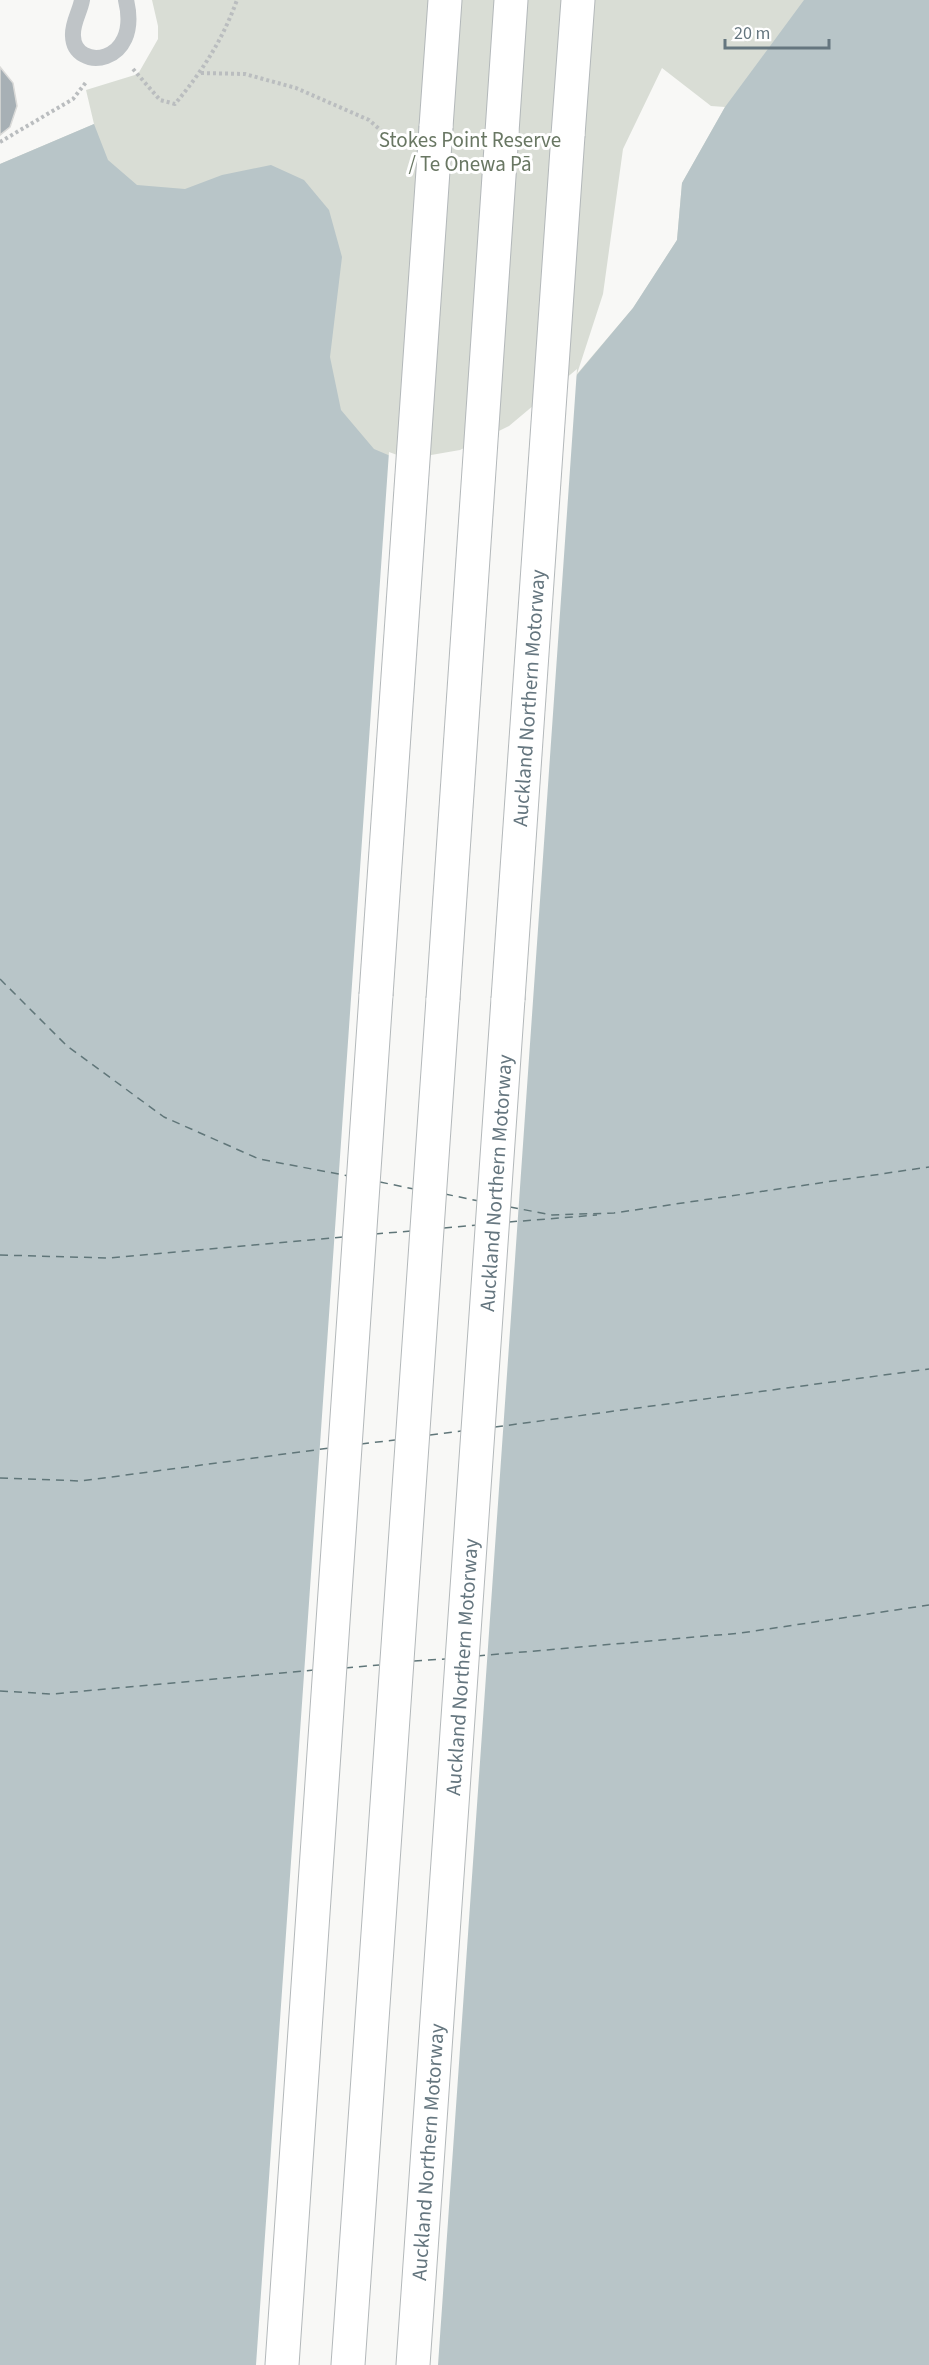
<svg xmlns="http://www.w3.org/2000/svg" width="929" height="2365" font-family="'Source Sans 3',sans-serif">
<rect width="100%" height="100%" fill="#f8f8f6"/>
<path fill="#d9ddd5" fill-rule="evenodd" d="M152 0H824L690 815 0 164 94 124 86 90 138 74 158 39V26ZM662 68 711 106 725 107 682 183 677 240 633 308 577 374 603 294 623 149Z"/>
<polygon fill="#b8c5c8" points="804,0 929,0 929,2365 0,2365 0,164 94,124 108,160 137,185 185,189 222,175 271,165 304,180 329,210 342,257 330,357 341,410 374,449 407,463 461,453 510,429 576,376 633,308 677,240 682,183 725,107"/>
<polygon fill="#f8f8f6" points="577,369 438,2365 256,2365 389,452 408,459 460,450 509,426"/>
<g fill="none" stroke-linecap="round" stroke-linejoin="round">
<g stroke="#607679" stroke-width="1.5" stroke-dasharray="8 6" stroke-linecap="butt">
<polyline points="0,979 67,1046 164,1117 259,1159 349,1176"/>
<polyline points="380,1182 414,1189"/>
<polyline points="445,1194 479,1201"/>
<polyline points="510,1207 552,1215 614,1213 929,1167"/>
<polyline points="509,1222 597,1215"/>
<polyline points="444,1228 478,1225"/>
<polyline points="375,1234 412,1231"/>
<polyline points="0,1255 109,1258 343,1237"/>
<polyline points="495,1427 929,1369"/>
<polyline points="430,1435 461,1431"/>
<polyline points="361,1444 395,1440"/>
<polyline points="0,1478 81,1481 330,1448"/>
<polyline points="477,1656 741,1633 929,1605"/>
<polyline points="414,1661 445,1659"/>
<polyline points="345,1668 379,1665"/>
<polyline points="0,1691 52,1694 314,1670"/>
</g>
</g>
<polygon fill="#a7b0b5" stroke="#dadad8" stroke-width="1.5" points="0,67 13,83 17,106 10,127 0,135"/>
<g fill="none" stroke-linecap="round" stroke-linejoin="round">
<g stroke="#b3b8ba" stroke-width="35">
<g id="highway">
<polyline points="436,127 445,0"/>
<polyline points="502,132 511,0"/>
<polyline points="568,135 578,0"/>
<polyline points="282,2365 376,995"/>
<polyline points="348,2365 443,999"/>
<polyline points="413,2365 508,999"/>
</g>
</g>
<g stroke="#babdbf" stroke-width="4" stroke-dasharray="3 3" stroke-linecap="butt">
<path d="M133 69 160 100 175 104C203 70 222 41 237 0"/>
<polyline points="201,73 245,74 296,88 369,120 400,147"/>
<polyline points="0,142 73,99 87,81"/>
</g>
<path stroke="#bfc4c7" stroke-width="16" d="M82 0C80 12 72 23 73 36 74 72 142 66 126 0"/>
<use href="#highway" stroke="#fff" stroke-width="33"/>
<g stroke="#b3b8ba" stroke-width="35" stroke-linecap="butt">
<g id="highway-bridge">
<polyline points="376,995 436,127"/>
<polyline points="443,999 502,132"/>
<polyline points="508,999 568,135"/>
</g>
</g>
<use href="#highway-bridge" stroke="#fff" stroke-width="33"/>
</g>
<g text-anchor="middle" stroke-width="6" stroke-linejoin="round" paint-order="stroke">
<g font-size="21" fill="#697763" stroke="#fff">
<text x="470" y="147">Stokes Point Reserve<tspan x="470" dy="24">/ Te Onewa Pā</tspan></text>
</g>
<g font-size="21" fill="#65767f" stroke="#fff">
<text transform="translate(529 698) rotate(-86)" y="7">Auckland Northern Motorway</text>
<text transform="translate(496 1183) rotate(-86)" y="7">Auckland Northern Motorway</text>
<text transform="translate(462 1667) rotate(-86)" y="7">Auckland Northern Motorway</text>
<text transform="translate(428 2152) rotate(-86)" y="7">Auckland Northern Motorway</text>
</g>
</g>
<path d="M725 39v9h104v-9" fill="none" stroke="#65767f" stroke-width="3"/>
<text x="734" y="39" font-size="18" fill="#65767f" stroke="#ffffff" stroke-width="4.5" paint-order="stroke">20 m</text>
</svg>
